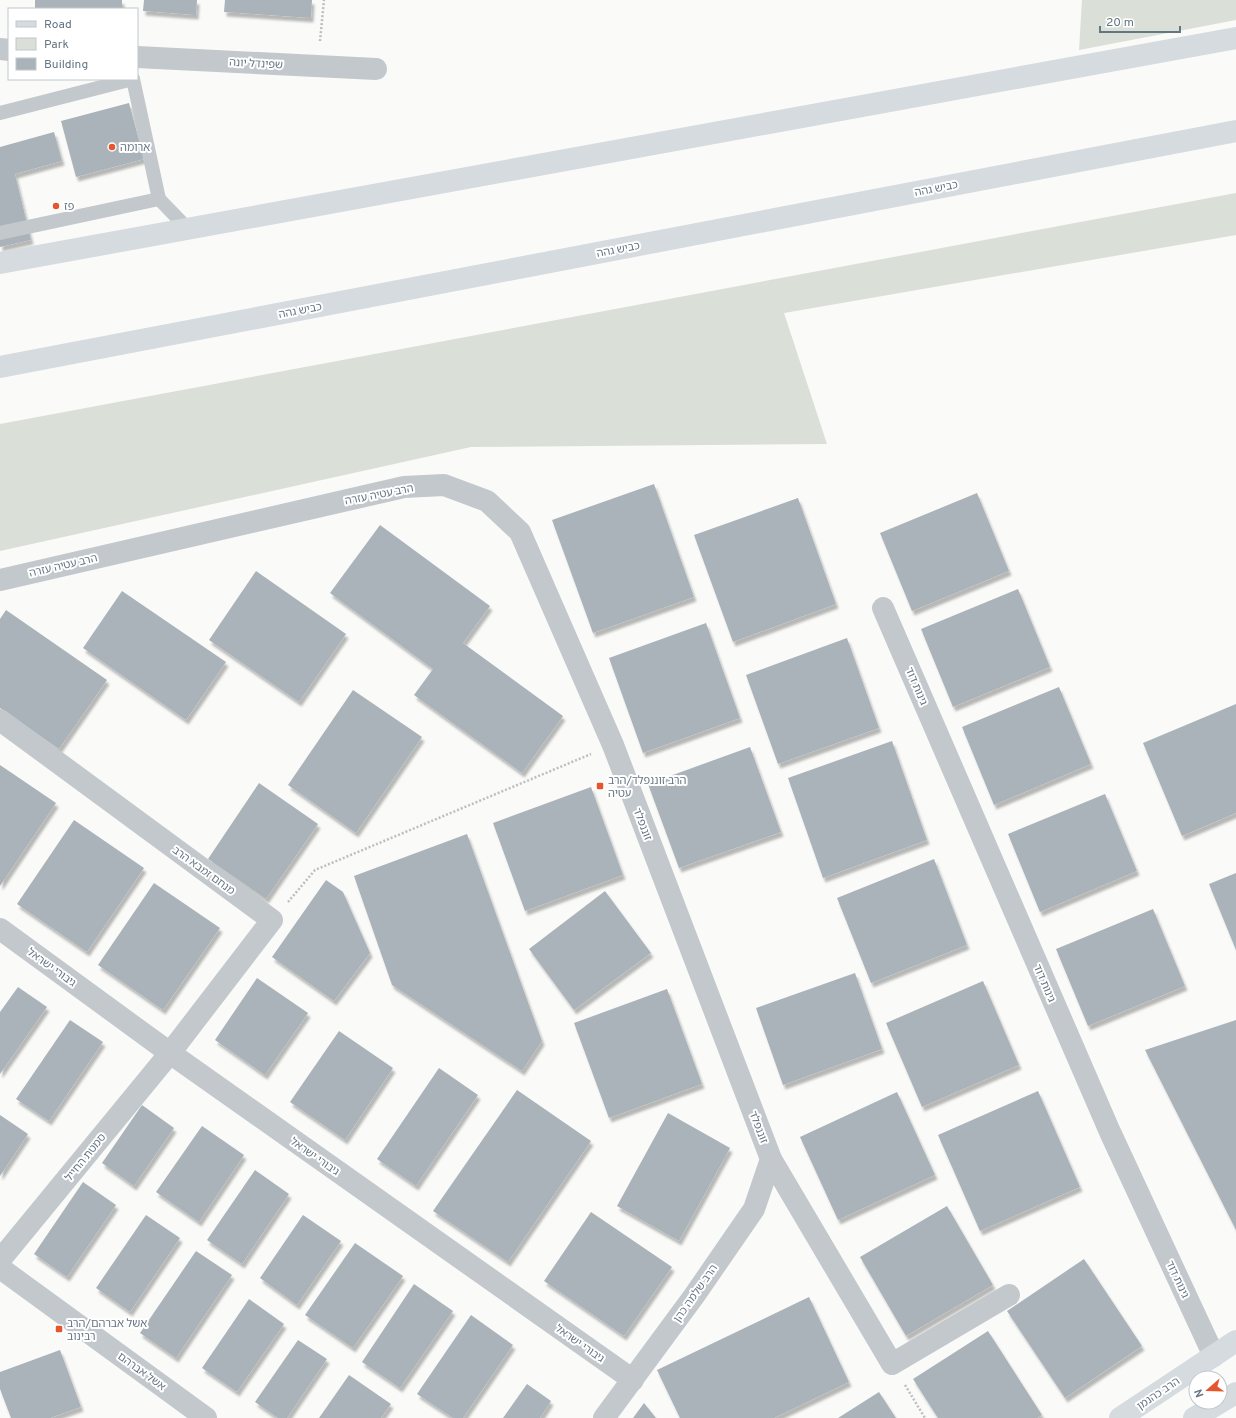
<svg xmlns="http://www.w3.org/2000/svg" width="1236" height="1418" font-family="Overpass,'Noto Sans Hebrew',sans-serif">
<defs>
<filter id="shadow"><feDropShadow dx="2.5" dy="4.5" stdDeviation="1" flood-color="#0004"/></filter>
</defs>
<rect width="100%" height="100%" fill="#fafaf8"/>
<g fill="#dadfd7">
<polygon points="1082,0 1236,0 1236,20 1079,50"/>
<polygon points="1236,193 1236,235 784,313 827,444 471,447 0,551 0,424"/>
</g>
<g fill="#aab3b9" filter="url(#shadow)">
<rect x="35" y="0" width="87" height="9"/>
<polygon points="144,0 197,0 196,15 143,11"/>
<polygon points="225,0 312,0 311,18 224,12"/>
<polygon points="129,103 144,159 76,177 61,121"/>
<polygon points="54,132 62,161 15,174 31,240 0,247 0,147"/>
<polygon points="654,484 694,597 593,633 552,520"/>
<polygon points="977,493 1009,571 912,611 880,533"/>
<polygon points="798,498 836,604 733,642 694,535"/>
<polygon points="380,525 490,606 463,643 563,716 522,773 414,695 433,669 330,593"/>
<polygon points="256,571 346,634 299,702 209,640"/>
<polygon points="1018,589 1050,667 953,707 921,629"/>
<polygon points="122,591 226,662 186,720 83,648"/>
<polygon points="6,610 107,680 59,749 0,708 0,619"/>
<polygon points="706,623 740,718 643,753 609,658"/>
<polygon points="847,638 879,728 778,764 746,675"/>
<polygon points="1059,687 1091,764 994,805 962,727"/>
<polygon points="353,690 422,737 356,833 288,785"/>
<polygon points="1236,704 1236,813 1182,836 1143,743"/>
<polygon points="892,741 927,840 823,878 788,778"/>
<polygon points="750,747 781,832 679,868 648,784"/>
<polygon points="0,765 56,803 0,886"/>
<polygon points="259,783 318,824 266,899 208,859"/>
<polygon points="591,787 623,875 525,911 493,823"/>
<polygon points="1105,794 1137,871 1040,912 1008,834"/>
<polygon points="74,820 144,868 87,952 17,904"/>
<polygon points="467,834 542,1041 522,1071 392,985 354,876"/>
<polygon points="934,859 967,945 871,983 837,898"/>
<polygon points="1236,873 1236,950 1209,884"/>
<polygon points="326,880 343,892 370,953 334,1001 272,957"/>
<polygon points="154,883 220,928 163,1010 98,965"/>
<polygon points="605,891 651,953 574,1010 529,949"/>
<polygon points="1153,909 1185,986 1088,1026 1056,949"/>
<polygon points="855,973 882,1049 783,1085 756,1008"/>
<polygon points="257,978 308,1013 265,1075 215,1040"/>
<polygon points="983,981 1019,1065 922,1107 886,1023"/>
<polygon points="18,987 47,1007 0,1074 0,1012"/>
<polygon points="667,989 702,1084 609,1118 574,1023"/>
<polygon points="70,1020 103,1042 49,1121 16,1099"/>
<polygon points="1236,1020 1236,1230 1145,1050"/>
<polygon points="339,1031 393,1068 345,1140 290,1102"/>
<polygon points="439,1068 478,1095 416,1186 377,1159"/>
<polygon points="517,1090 591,1141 508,1262 433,1211"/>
<polygon points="1038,1091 1080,1187 980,1231 938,1135"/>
<polygon points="897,1092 935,1175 838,1220 800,1137"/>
<polygon points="142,1105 174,1128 134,1186 102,1163"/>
<polygon points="668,1113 730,1148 679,1241 617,1206"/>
<polygon points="0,1115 28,1134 0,1176"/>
<polygon points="202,1126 244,1155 199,1222 156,1192"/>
<polygon points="255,1170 289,1194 242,1264 207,1240"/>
<polygon points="83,1182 116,1205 67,1277 34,1254"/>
<polygon points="947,1206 993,1285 906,1336 860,1257"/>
<polygon points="591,1212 672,1267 624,1336 544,1281"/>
<polygon points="146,1215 180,1238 130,1312 96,1288"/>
<polygon points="303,1215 341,1241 297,1305 260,1278"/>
<polygon points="355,1243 403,1276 353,1348 305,1315"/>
<polygon points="196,1251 232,1275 176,1358 140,1333"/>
<polygon points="1084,1259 1142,1346 1065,1398 1007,1311"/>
<polygon points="414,1284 453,1311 400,1388 362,1362"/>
<polygon points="809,1297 849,1382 774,1418 680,1418 657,1370"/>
<polygon points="249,1299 284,1324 237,1392 202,1368"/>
<polygon points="471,1315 513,1345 463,1418 453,1418 417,1394"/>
<polygon points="988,1331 1042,1415 1037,1418 938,1418 913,1379"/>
<polygon points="298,1340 327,1359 287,1418 278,1418 255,1402"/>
<polygon points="60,1350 81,1407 50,1418 11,1418 0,1389 0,1372"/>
<polygon points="349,1375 391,1404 381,1418 319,1418"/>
<polygon points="527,1384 551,1401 540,1418 503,1418"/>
<polygon points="879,1392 896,1418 838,1418"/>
<polygon points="644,1403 656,1418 633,1418"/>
</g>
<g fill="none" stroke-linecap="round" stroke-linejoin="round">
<g stroke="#bbbfc2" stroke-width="2.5" stroke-dasharray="2 2" stroke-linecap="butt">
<polyline points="320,41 324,0"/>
<polyline points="288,902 315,870 591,754"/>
<polyline points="905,1385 925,1418"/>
</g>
<g stroke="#c3c8cc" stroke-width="14">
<polyline points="133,79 159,199"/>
<polyline points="0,113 133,79"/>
<polyline points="0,233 159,199 188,229"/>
</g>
<g stroke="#c3c8cc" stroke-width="22">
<polyline points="0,49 9,50"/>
<polyline points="137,57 376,69"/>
<polyline points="0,580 404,487 444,485 487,501 520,532 613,745 771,1159 892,1364 1009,1295"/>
<polyline points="883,608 1110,1132 1214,1356"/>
<polyline points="0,720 272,920 170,1053 0,1260"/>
<polyline points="0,929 170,1053 633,1380"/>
<polyline points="0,1268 206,1418"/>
<polyline points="604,1418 694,1296 754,1209 771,1159"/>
</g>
<g stroke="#d6dbdf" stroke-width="22">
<polyline points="1120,1418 1236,1341"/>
<polyline points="1194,1418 1236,1393"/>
</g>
<g stroke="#d6dbdf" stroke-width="22">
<polyline points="0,263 1236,38"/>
<polyline points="0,367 1236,131"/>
</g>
</g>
<g fill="#e4572e" stroke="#fff" stroke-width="1.5">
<circle cx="112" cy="147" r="4"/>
<circle cx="56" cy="206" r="4"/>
<rect x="596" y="782" width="8" height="8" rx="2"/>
<rect x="55" y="1325" width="8" height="8" rx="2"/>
</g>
<g text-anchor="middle" stroke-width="4" stroke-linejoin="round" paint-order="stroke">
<g font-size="11" fill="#657683" stroke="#fff">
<text transform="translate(256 63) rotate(3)" y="4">שפינדל יונה</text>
<text transform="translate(936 188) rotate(-11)" y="4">כביש גהה</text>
<text transform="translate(618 249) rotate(-11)" y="4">כביש גהה</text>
<text transform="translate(300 310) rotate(-11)" y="4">כביש גהה</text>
<text transform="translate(379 494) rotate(-11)" y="4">הרב עטיה עזרה</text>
<text transform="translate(63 565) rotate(-13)" y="4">הרב עטיה עזרה</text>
<text transform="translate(917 686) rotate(67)" y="4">גינות דוד</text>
<text transform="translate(643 824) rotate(69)" y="4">זוננפלד</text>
<text transform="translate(204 870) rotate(36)" y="4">מנחם זמבא הרב</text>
<text transform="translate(52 967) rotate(36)" y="4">גיבורי ישראל</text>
<text transform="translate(1045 983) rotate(67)" y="4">גינות דוד</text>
<text transform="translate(759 1127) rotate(69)" y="4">זוננפלד</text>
<text transform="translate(315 1156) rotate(35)" y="4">גיבורי ישראל</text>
<text transform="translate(85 1157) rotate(-51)" y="4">סמטת החייל</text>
<text transform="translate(1178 1279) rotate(65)" y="4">גינות דוד</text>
<text transform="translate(695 1293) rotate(-55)" y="4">הרב שלמה כהן</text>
<text transform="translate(580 1343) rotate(35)" y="4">גיבורי ישראל</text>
<text transform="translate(142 1371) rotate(36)" y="4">אשל אברהם</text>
<text transform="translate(1158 1393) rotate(-34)" y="4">הרב כהנמן</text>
</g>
<g font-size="11" fill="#657683" stroke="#fff" text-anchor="start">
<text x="120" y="151">ארומה</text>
<text x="64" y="210">פז</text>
<text x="608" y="784">הרב זוננפלד/הרב<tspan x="608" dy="13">עטיה</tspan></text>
<text x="67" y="1327">אשל אברהם/הרב<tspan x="67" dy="13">רבינוב</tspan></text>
</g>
</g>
<rect x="8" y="8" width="130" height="72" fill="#ffffff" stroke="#c1c8cd"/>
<rect x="16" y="21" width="20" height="6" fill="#d6dbdf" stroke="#c1c8cd"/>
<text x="44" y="28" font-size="12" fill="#657683">Road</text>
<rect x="16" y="38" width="20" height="12" fill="#dadfd7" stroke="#c1c8cd"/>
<text x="44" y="48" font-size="12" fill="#657683">Park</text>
<rect x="16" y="58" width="20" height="12" fill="#aab3b9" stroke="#c1c8cd"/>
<text x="44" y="68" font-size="12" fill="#657683">Building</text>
<g transform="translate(1208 1390) rotate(250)"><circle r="19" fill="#ffffff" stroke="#c1c8cd"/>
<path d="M0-3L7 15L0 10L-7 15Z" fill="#e4572e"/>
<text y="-6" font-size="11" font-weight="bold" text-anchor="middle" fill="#657683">N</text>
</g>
<path d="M1100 26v6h80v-6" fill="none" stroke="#657683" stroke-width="2"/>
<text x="1106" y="26" font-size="12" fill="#657683" stroke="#ffffff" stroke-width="3" paint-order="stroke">20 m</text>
</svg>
